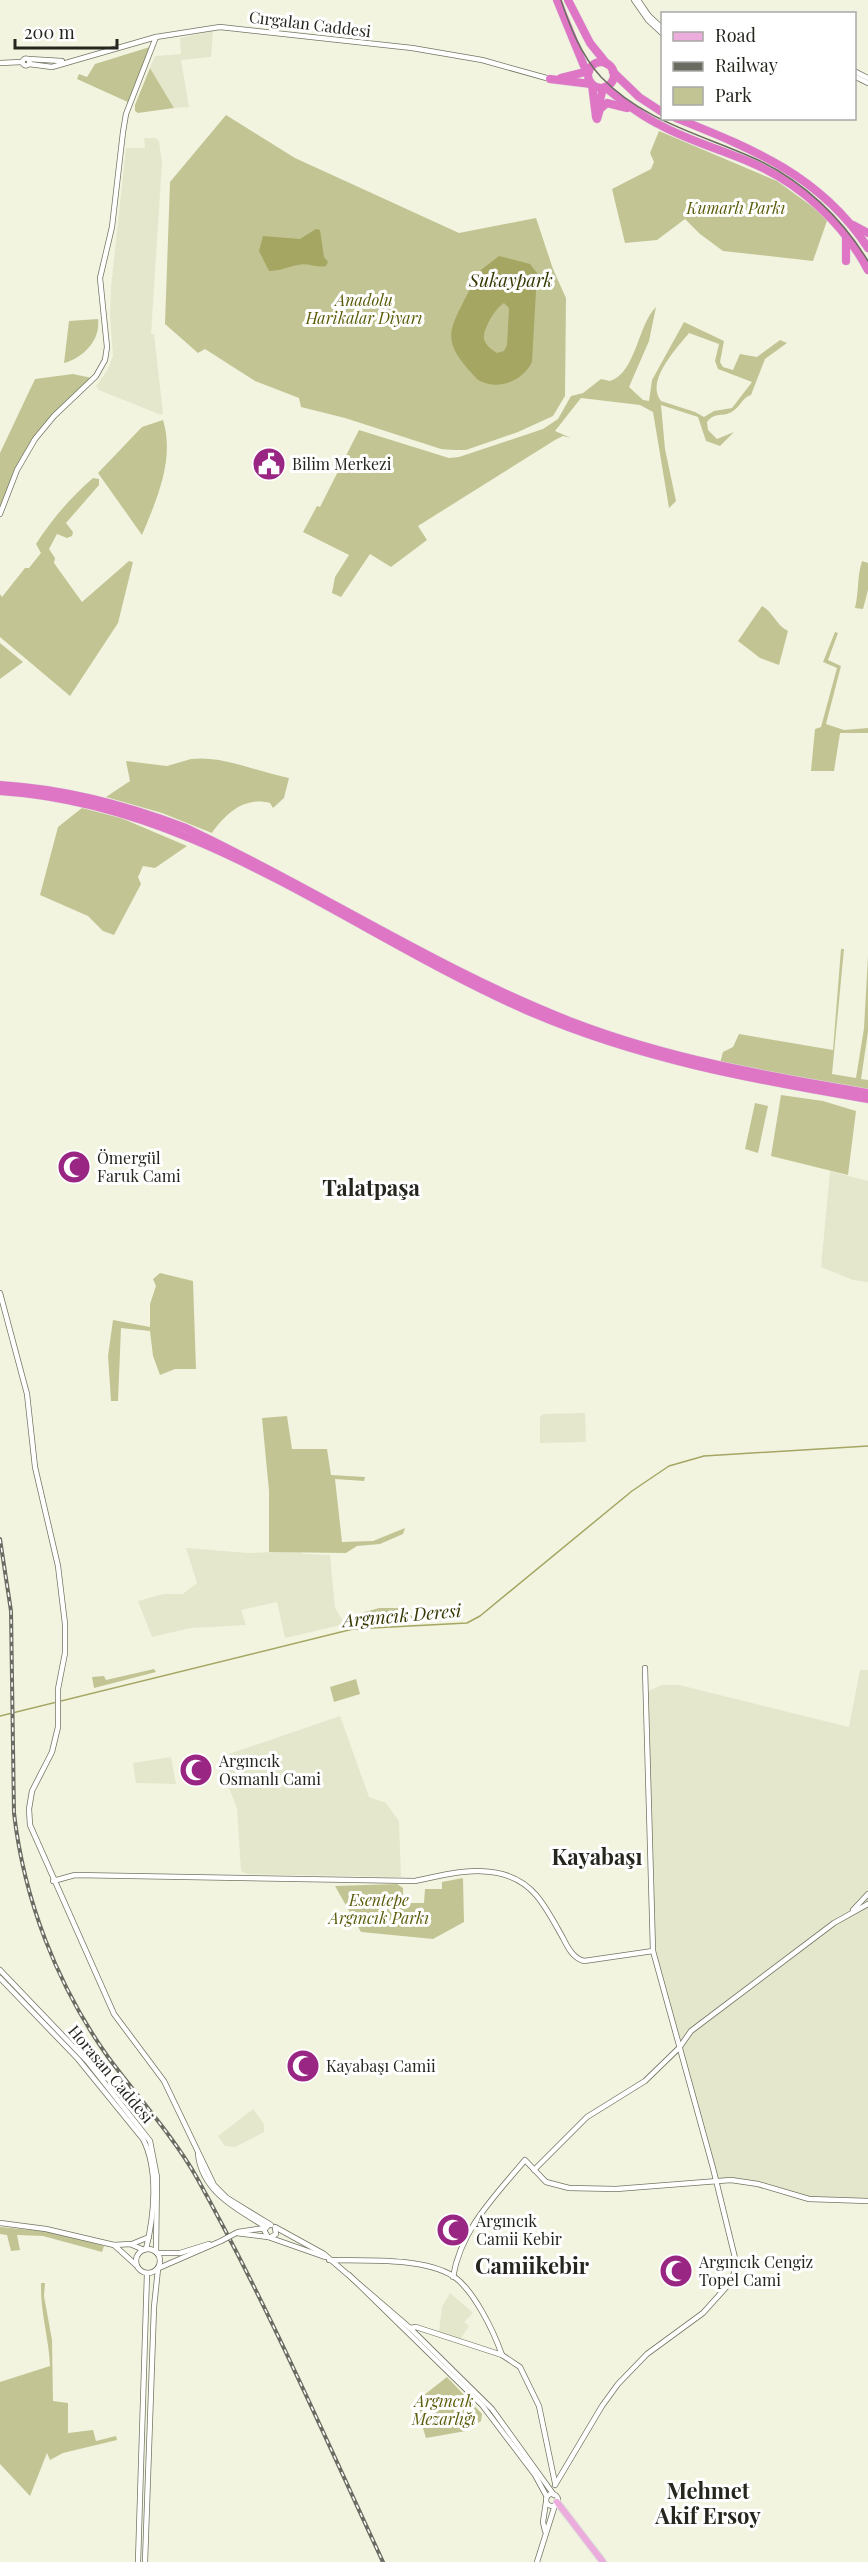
<svg xmlns="http://www.w3.org/2000/svg" width="868" height="2562" font-family="'Playfair Display',serif">
<rect width="100%" height="100%" fill="#f2f4e0"/>
<g fill="#e5e7cc">
<polygon points="213,31 211,57 181,60 189,107 174,108 150,68 155,56 181,54 180,38"/>
<polygon points="144,138 156,138 159,141 162,163 151,334 154,334 163,413 161,415 99,390 96,386 107,371 113,356 110,316 111,287 126,148 145,148"/>
<polygon points="830,1171 868,1181 868,1282 853,1280 821,1267"/>
<polygon points="585,1413 586,1442 540,1443 540,1417 543,1414"/>
<polygon points="186,1548 248,1553 297,1551 304,1554 330,1555 335,1608 345,1624 285,1638 277,1602 241,1610 246,1625 191,1628 152,1637 138,1601 164,1594 183,1594 197,1583"/>
<polygon points="860,1670 868,1670 868,2201 798,2198 754,2183 718,2182 653,1951 646,1692 662,1685 679,1685 849,1727"/>
<polygon points="340,1716 369,1797 386,1803 399,1821 401,1877 247,1874 241,1871 237,1808 218,1761 220,1757"/>
<polygon points="171,1757 176,1784 136,1783 133,1763"/>
<polygon points="253,2109 264,2124 264,2132 235,2147 225,2146 218,2136"/>
<polygon points="450,2293 473,2313 464,2322 469,2326 459,2341 439,2332 442,2307"/>
</g>
<g fill="#c2c593" fill-rule="evenodd">
<polygon points="153,46 130,103 77,79 79,74 87,77 95,64"/>
<polygon points="150,68 174,108 138,113 135,111 135,105"/>
<polygon points="226,115 295,158 459,233 536,218 553,269 566,298 565,396 553,416 518,432 466,450 453,450 441,449 345,418 301,407 299,398 255,381 205,349 198,353 165,324 170,182"/>
<polygon points="659,131 777,181 828,218 813,261 723,251 700,234 685,219 657,240 625,243 612,189 651,169 654,162 650,153"/>
<path d="M656 307 649 341 629 387 643 400 649 401 652 380 684 322 724 341 720 362 723 367 733 370 740 354 757 357 780 340 787 343 765 359 751 395C742 398 741 406 733 411 723 418 715 411 707 422L708 430 717 439 734 432 720 446 706 441 698 417 661 405 665 449 676 501 669 508 653 412 640 405 581 398 555 431 571 438 563 436 555 440 418 526 427 540 391 567 370 554 341 597 332 593 335 577 349 555 303 532 317 506 320 507 359 430 449 458 459 457 543 429 558 419 571 396 583 393 601 379 610 381C636 373 638 324 656 307ZM689 333 719 344 715 361 718 369 752 382 732 408 714 411 704 417 695 412 661 401C645 381 677 348 689 333Z"/>
<path d="M98 319C101 340 83 358 64 363L69 321Z"/>
<polygon points="73,374 92,378 63,404 33,440 0,509 0,453 35,379"/>
<path d="M163 420C175 459 157 499 142 535L98 473 142 427Z"/>
<path d="M93 478 99 479V485L66 523 73 532 72 536 67 538 57 534 49 549 55 558 54 563 82 602 129 561 133 562 118 623 70 696 0 637V594L2 597 25 568H29L41 553 36 544C52 519 71 497 93 478Z"/>
<path d="M862 561 868 563V590L863 609 855 608C859 592 857 576 862 561Z"/>
<path d="M762 606C773 612 776 625 788 631L779 665 760 658 738 641Z"/>
<polygon points="835,632 838,633 828,660 841,666 826,724 844,730 868,728 868,733 840,733 834,771 811,771 815,729 821,727 837,668 823,662"/>
<polygon points="0,643 23,662 0,679"/>
<path d="M191 759C223 755 257 772 289 778L284 798 273 808 270 803C245 796 225 814 212 833L162 813 106 797 130 781 126 761 167 766Z"/>
<polygon points="82,808 121,818 187,846 155,868 143,866 138,877 141,884 114,935 103,931 88,916 40,895 58,827"/>
<polygon points="841,949 844,949 832,1074 856,1078 864,1028 868,956 868,1032 861,1079 868,1080 868,1089 720,1063 723,1052 733,1047 739,1034 833,1050"/>
<polygon points="781,1095 823,1101 856,1111 848,1175 771,1156"/>
<polygon points="755,1103 768,1106 758,1153 745,1149"/>
<polygon points="160,1273 193,1281 196,1369 175,1369 160,1375 153,1356 150,1331 121,1328 118,1401 111,1401 108,1356 113,1320 150,1327 150,1304 156,1286 153,1279"/>
<polygon points="287,1416 292,1449 327,1449 331,1475 365,1477 364,1481 335,1479 342,1542 373,1541 405,1528 403,1534 380,1544 357,1546 346,1553 269,1552 269,1491 262,1418"/>
<polygon points="379,1608 399,1608 415,1618 405,1622 357,1623 355,1619 365,1612"/>
<polygon points="154,1669 156,1672 94,1688 92,1677 104,1676 106,1680"/>
<polygon points="356,1679 360,1694 334,1702 330,1687"/>
<polygon points="463,1878 464,1922 433,1939 361,1932 335,1886 397,1884 403,1888 403,1903 424,1903 425,1889 442,1889 442,1882"/>
<polygon points="0,2227 51,2232 104,2246 102,2252 43,2236 17,2235 20,2250 11,2251 7,2235 0,2234"/>
<path d="M41 2283H45L44 2296 52 2340 53 2401 68 2403V2433L93 2430 96 2441 116 2436 117 2440 63 2453 50 2460 47 2453 30 2496 0 2464V2382L50 2366C49 2338 40 2312 41 2283Z"/>
<polygon points="447,2377 482,2414 481,2421 466,2431 426,2438 420,2419 419,2399"/>
</g>
<g fill="#a4a662" fill-rule="evenodd">
<path d="M316 229 320 230 324 257 328 262 326 266C316 268 307 262 298 265 287 267 280 271 269 271L259 251 263 236 300 239Z"/>
<path d="M499 256 530 264 537 273 532 362C522 382 497 391 478 380 439 339 448 333 471 287L477 283 475 280 479 277 477 273ZM504 303 509 308 507 345 504 351 497 353C492 350 484 344 484 338 483 329 496 307 504 303Z"/>
</g>
<g fill="none" stroke-linecap="round" stroke-linejoin="round">
<polyline stroke="#a4a662" stroke-width="1.5" points="0,1716 353,1629 467,1623 480,1616 632,1491 669,1466 704,1456 868,1446"/>
<g stroke="#747563" stroke-width="6">
<g id="minor">
<polyline points="634,0 648,20 662,33"/>
<polyline points="638,0 649,16 662,28"/>
<circle cx="26" cy="62" r="3.5"/>
<polyline points="28,59 62,61"/>
<polyline points="0,63 22,62"/>
<polyline points="29,64 52,67 156,37 220,27 412,48 482,60 550,79"/>
<polyline points="854,71 868,78"/>
<polyline points="854,76 868,83"/>
<polyline points="0,514 17,470 35,439 54,416 96,376 105,360 107,347 100,278 112,227 123,132 126,114 156,37"/>
<polyline points="0,1293 27,1394 35,1467 58,1566 65,1624 65,1653 58,1689 58,1727 52,1752 32,1791 29,1809 30,1825 114,2014 164,2081 214,2185 227,2198 271,2225"/>
<path d="M53 1881 75 1875 415 1881C455 1872 505 1859 536 1895 547 1908 555 1924 563 1938 568 1948 573 1958 584 1961L653 1951"/>
<polyline points="853,1910 868,1894"/>
<polyline points="0,1970 88,2062 150,2141 157,2177 156,2252"/>
<path d="M0 1978 78 2059 143 2139C159 2170 154 2217 146 2249"/>
<path d="M198 2154C202 2192 237 2209 266 2227"/>
<polyline points="534,2170 587,2117 645,2081 679,2048 691,2031 834,1923 868,1904"/>
<polyline points="0,2223 46,2229 114,2245 130,2244 144,2250"/>
<polyline points="268,2226 264,2230 268,2237 325,2257"/>
<polyline points="275,2227 324,2254 410,2328 492,2409 554,2495"/>
<polyline points="238,2232 265,2228"/>
<polyline points="236,2233 268,2237"/>
<polyline points="271,2237 276,2234 275,2228"/>
<polyline points="132,2244 149,2237"/>
<polyline points="114,2245 136,2265"/>
<circle cx="148" cy="2261" r="12"/>
<polyline points="157,2253 180,2253 209,2244"/>
<path d="M329 2260C364 2261 422 2257 453 2276 474 2290 494 2332 502 2355"/>
<polyline points="159,2268 221,2241"/>
<polyline points="349,2275 482,2405 535,2475 547,2497"/>
<path d="M453 2277C461 2229 495 2196 525 2160L546 2182 569 2188 616 2189 731 2180 758 2184 809 2199 868 2201"/>
<polyline points="410,2328 416,2327 502,2355 520,2367 539,2406 555,2483"/>
<polyline points="555,2485 602,2406 618,2384 647,2354 703,2313 730,2283 737,2266 713,2168 653,1951 645,1668"/>
<circle cx="552" cy="2500" r="6"/>
<polyline points="545,2531 543,2522 546,2502"/>
<polyline points="138,2562 147,2273"/>
<polyline points="145,2562 154,2307 158,2269"/>
<polyline points="537,2562 555,2505"/>
</g>
</g>
<g stroke="#dcdcdb" stroke-width="8">
<polyline id="major" points="557,2502 603,2562"/>
</g>
<g stroke="#dcdcdb" stroke-width="9">
<g id="highway">
<polyline points="557,0 584,66 589,70"/>
<polyline points="568,0 590,43 607,64"/>
<circle cx="601" cy="75" r="13"/>
<polyline points="613,72 639,97 662,112"/>
<polyline points="561,78 589,71"/>
<polyline points="550,79 591,84"/>
<polyline points="592,85 596,117"/>
<path d="M605 87C623 102 641 116 662 126 690 141 722 150 752 163 801 184 843 223 868 270"/>
<polyline points="597,112 603,88"/>
<path d="M676 118C753 149 821 176 868 248"/>
<polyline points="597,119 600,109 607,103 627,108"/>
<polyline points="853,225 868,233"/>
<polyline points="846,261 846,238"/>
<path d="M0 785C64 789 126 805 186 828 316 889 438 970 572 1022 668 1059 767 1076 868 1093"/>
<path d="M0 791C199 804 349 932 526 1010 636 1058 750 1079 868 1099"/>
</g>
</g>
<use href="#minor" stroke="#fff" stroke-width="4.5"/>
<use href="#major" stroke="#ecacdc" stroke-width="6"/>
<use href="#highway" stroke="#df75c5" stroke-width="8"/>
<path stroke="#6b6c61" stroke-width="1.5" d="M561 0C570 27 581 55 601 77 644 122 704 135 758 160 804 182 842 218 868 261"/>
<g stroke="#6b6c61" stroke-width="4">
<path id="rail" d="M0 1539 11 1611 14 1813C24 1900 57 1985 108 2057 136 2095 174 2137 197 2178 266 2302 323 2433 383 2562"/>
</g>
<use href="#rail" stroke="#fff" stroke-width="1.5" stroke-dasharray="4.5" stroke-linecap="butt"/>
<g stroke="#747563" stroke-width="6" stroke-linecap="butt">
<polyline id="minor-bridge" points="221,2241 236,2233"/>
</g>
<use href="#minor-bridge" stroke="#fff" stroke-width="4.5"/>
</g>
<defs>
<g id="civic-disc" transform="scale(1.725)"><circle r="9.5" fill="#9a2683" stroke="#fff"/><path d="M-.6-6.5H3V-4.5H.6V-3L4-1V1h2V6H-6V1h2V-1L-.6-3ZM-1.2 2.5V6h2.4V2.5Z" fill="#fff"/></g>
<g id="mosque-disc" transform="scale(1.725)"><circle r="9.5" fill="#9a2683" stroke="#fff"/><path d="M3.5-4.9A6 6 0 1 0 3.5 4.9A5 5 0 1 1 3.5-4.9Z" fill="#fff"/></g>
</defs>
<g fill-rule="evenodd">
<use href="#civic-disc" x="269" y="464"/>
<use href="#mosque-disc" x="74" y="1167"/>
<use href="#mosque-disc" x="196" y="1770"/>
<use href="#mosque-disc" x="303" y="2066"/>
<use href="#mosque-disc" x="453" y="2230"/>
<use href="#mosque-disc" x="676" y="2271"/>
</g>
<g text-anchor="middle" stroke-width="6" stroke-linejoin="round" paint-order="stroke">
<g font-size="16" fill="#26261f" stroke="#fff">
<text transform="translate(310 24) rotate(7)" y="6">Cırgalan Caddesi</text>
<text transform="translate(111 2074) rotate(50)" y="6">Horasan Caddesi</text>
</g>
<g font-size="16" font-style="italic" fill="#5b5c09" stroke="#fff">
<text x="736" y="214">Kumarlı Parkı</text>
<text x="364" y="306">Anadolu<tspan x="364" dy="18">Harikalar Diyarı</tspan></text>
<text x="379" y="1906">Esentepe<tspan x="379" dy="18">Argıncık Parkı</tspan></text>
<text x="444" y="2407">Argıncık<tspan x="444" dy="18">Mezarlığı</tspan></text>
</g>
<g font-size="16" fill="#26261f" stroke="#fff" text-anchor="start">
<text x="292" y="470">Bilim Merkezi</text>
<text x="97" y="1164">Ömergül<tspan x="97" dy="18">Faruk Cami</tspan></text>
<text x="219" y="1767">Argıncık<tspan x="219" dy="18">Osmanlı Cami</tspan></text>
<text x="326" y="2072">Kayabaşı Camii</text>
<text x="476" y="2227">Argıncık<tspan x="476" dy="18">Camii Kebir</tspan></text>
<text x="699" y="2268">Argıncık Cengiz<tspan x="699" dy="18">Topel Cami</tspan></text>
</g>
<g font-size="18" font-style="italic" fill="#363700" stroke="#fff">
<text x="511" y="287">Sukaypark</text>
<text transform="translate(402 1616) rotate(-5)" y="6">Argıncık Deresi</text>
</g>
<g font-size="22" font-weight="bold" fill="#26261f" stroke="#fff">
<text x="371" y="1196">Talatpaşa</text>
<text x="597" y="1865">Kayabaşı</text>
<text x="532" y="2274">Camiikebir</text>
<text x="708" y="2499">Mehmet<tspan x="708" dy="25">Akif Ersoy</tspan></text>
</g>
</g>
<rect x="661" y="12" width="195" height="108" fill="#ffffff" stroke="#a8a8a5" stroke-width="1.5"/>
<rect x="673" y="32" width="30" height="9" fill="#ecacdc" stroke="#a8a8a5" stroke-width="1.5"/>
<text x="715" y="42" font-size="18" fill="#26261f">Road</text>
<rect x="673" y="62" width="30" height="9" fill="#6b6c61" stroke="#a8a8a5" stroke-width="1.5"/>
<text x="715" y="72" font-size="18" fill="#26261f">Railway</text>
<rect x="673" y="87" width="30" height="18" fill="#c2c593" stroke="#a8a8a5" stroke-width="1.5"/>
<text x="715" y="102" font-size="18" fill="#26261f">Park</text>
<path d="M15 39v9h102v-9" fill="none" stroke="#26261f" stroke-width="3"/>
<text x="24" y="39" font-size="18" fill="#26261f" stroke="#ffffff" stroke-width="4.5" paint-order="stroke">200 m</text>
</svg>
